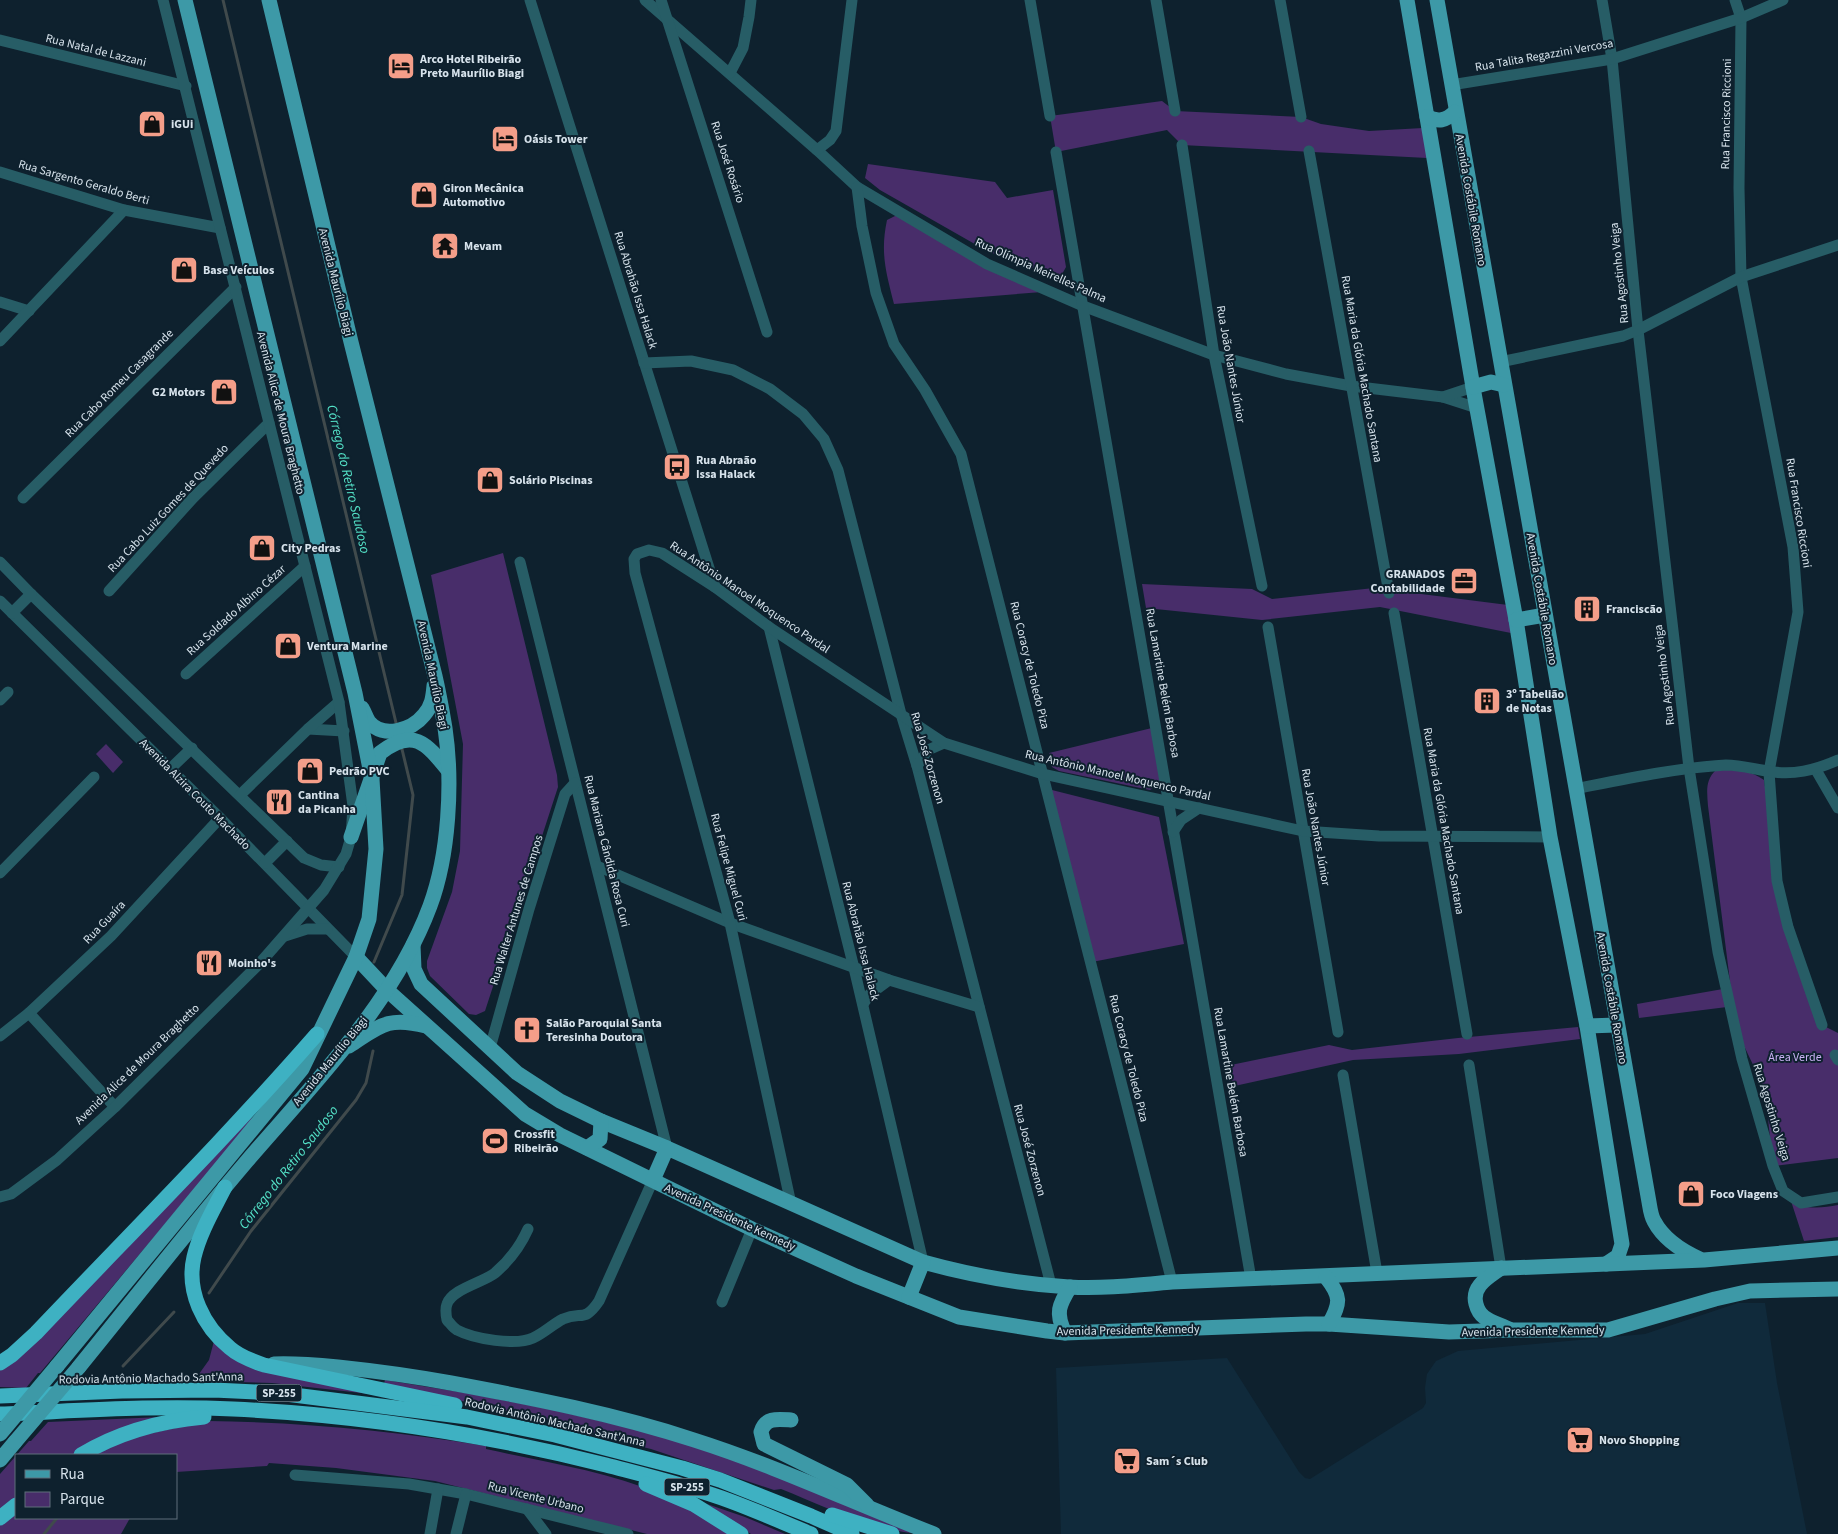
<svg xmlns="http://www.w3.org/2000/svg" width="1838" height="1534" font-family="'Source Sans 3',sans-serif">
<rect width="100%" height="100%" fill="#0e212e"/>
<polygon fill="#102a3b" points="1738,1303 1765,1303 1777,1383 1807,1534 1061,1534 1056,1368 1227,1358 1299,1472 1305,1478 1310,1479 1423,1408 1426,1403 1425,1388 1427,1374 1436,1361 1458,1351 1645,1334"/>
<g fill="#482d6a">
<polygon points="1162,101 1175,111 1301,117 1321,124 1369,131 1423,128 1427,158 1182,145 1167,130 1056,152 1050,116"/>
<polygon points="868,164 995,182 1007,198 1053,190 1066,267 1061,276 1051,275 987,251 880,190 865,178"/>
<path d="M901 213 1042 292 894 304C886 272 880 253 887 220Z"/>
<polygon points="503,553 557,775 558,787 485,1011 476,1015 469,1014 430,976 427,968 427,961 452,892 460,851 463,744 431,575"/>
<polygon points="1142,584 1252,589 1272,599 1374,588 1508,605 1511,633 1380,607 1262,620 1146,608"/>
<polygon points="1156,727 1166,779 1150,790 1059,771 1052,767 1049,753"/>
<polygon points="106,744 123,762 113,773 96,754"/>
<path d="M1716 770C1734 770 1749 769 1764 780L1777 871 1822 1025 1838 1033V1158L1773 1166 1765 1090 1736 1029 1708 806C1707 792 1705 780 1716 770Z"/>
<polygon points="1044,788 1159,817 1184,944 1092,962"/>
<polygon points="1723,989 1727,1007 1639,1018 1637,1004"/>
<polygon points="1578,1027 1580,1039 1459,1054 1353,1060 1230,1087 1226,1066 1329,1045 1352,1050 1458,1038"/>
<polygon points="251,1116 252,1120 40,1373 38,1373 26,1388 0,1387 0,1368"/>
<path d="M1791 1201C1805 1210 1822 1208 1838 1205V1237L1804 1241Z"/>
<polygon points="214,1341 370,1394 272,1383 194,1381 209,1360"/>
<path d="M385 1380 472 1394 554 1410 651 1433 697 1446 928 1534C880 1534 826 1507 781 1489L774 1490 651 1449 549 1424V1420L384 1384Z"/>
<polygon points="161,1417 75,1455 16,1455 16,1501 0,1514 0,1474 29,1441 31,1441 48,1422"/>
<path d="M208 1421C302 1422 394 1431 486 1446V1449C544 1462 606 1471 661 1494 685 1505 708 1521 731 1534H647L435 1481 336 1468 269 1463 267 1466 176 1472V1455H90L120 1440Z"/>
<polygon points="707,1504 745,1517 785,1534 751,1534"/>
<polygon points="16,1511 16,1518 130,1518 121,1534 0,1534 0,1524"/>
</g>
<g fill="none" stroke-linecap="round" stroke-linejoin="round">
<g stroke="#404a4c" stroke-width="3">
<polyline points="223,0 397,727"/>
<polyline points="374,962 402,895 413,795 401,745"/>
<polyline points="209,1293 251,1231 356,1100 366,1083 373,1051"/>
<polyline points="123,1366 174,1312"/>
<polyline points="44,1534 57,1518"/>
</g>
<g stroke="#275d66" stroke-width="11">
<polyline points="530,0 715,587"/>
<polyline points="645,0 817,150 857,187 987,264 1083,306 1214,355 1286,374 1351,386 1443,397 1477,408"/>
<polyline points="661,0 767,332"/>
<polyline points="1030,0 1050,116"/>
<polyline points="1156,0 1175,111"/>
<polyline points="1280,0 1301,117"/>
<polyline points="1602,0 1612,59 1638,330 1689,768 1718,952 1742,1059 1773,1166 1783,1191 1801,1203 1838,1197"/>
<polyline points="1735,0 1741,18 1739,188 1741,277 1793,547 1798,612 1769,772 1777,881 1788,927 1822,1025"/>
<polyline points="0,40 186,86"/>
<polyline points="730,73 743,48 749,17 751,0"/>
<polyline points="1451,85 1612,59 1741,18 1783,0"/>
<polyline points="1182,145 1214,355 1262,586"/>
<polyline points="817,150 830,140 836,131 852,0"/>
<polyline points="1309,151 1389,593"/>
<polyline points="1056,152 1251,1279"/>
<polyline points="0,172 124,210 220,228"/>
<polyline points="857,187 862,226 876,293 894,344 925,390 961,454 1172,1282"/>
<polyline points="0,302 29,311"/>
<polyline points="0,341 124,210"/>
<polyline points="1500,362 1623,336 1638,330 1741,277 1838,245"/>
<polyline points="644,363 691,361 733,370 770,389 803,414 824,439 838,470 901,714 917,766 1051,1285"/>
<polyline points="1443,397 1473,387"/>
<polyline points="23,498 236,287"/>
<polyline points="0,562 31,594 304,858 321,865 339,867"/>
<polyline points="520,562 667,1148"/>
<polyline points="109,591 193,498 269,423"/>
<polyline points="0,601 220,818 356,957"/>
<polyline points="12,613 31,594"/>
<polyline points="1394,613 1467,1034"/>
<polyline points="769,627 854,968 923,1262"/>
<polyline points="1268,627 1338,1032"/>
<polyline points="186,674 305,566"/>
<polyline points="0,700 8,692"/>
<polyline points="308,729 344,731"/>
<polyline points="917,766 928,750 944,743"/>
<polyline points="170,769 192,748"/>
<polyline points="1816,770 1838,808"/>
<path d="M1575 789C1625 779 1675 768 1726 765 1740 765 1754 769 1767 771 1793 776 1815 770 1838 760"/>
<polyline points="240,795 308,729 339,702"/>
<polyline points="1173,832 1181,820 1199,808"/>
<polyline points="265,863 287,841"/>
<polyline points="597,866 730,923 889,980 979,1007"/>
<polyline points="0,873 94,777"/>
<polyline points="285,936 307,929 327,929"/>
<polyline points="863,1004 870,994 889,980"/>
<polyline points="29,1013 115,1107"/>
<polyline points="0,1036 29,1013 111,936 220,818"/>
<polyline points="490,1048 529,909 565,794 575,783"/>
<polyline points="1835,1055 1838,1060"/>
<polyline points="1469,1065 1501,1268"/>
<polyline points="1343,1075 1377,1273"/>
<polyline points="0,1197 11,1194 57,1160 115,1107 260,963 324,890 346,854 351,837 353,806 339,702 163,0"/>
<polyline points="791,1204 730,923 635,573 634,559 637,554 649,550 662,553 715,587 769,627 944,743 1043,774 1303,831 1379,836 1550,837"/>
<path d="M528 1229C520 1247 510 1260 495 1273 484 1282 452 1289 447 1304 445 1309 446 1315 447 1320 450 1323 453 1328 457 1330 474 1339 516 1346 533 1338 544 1333 553 1324 563 1319 582 1311 584 1323 599 1301L653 1180"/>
<polyline points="722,1302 752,1229"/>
<polyline points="295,1475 409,1484 466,1494 628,1534"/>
<polyline points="527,1509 546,1534"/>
<polyline points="430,1534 438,1489"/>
<polyline points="456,1534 466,1494"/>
</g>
<g stroke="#3d99a7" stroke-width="15">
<polyline points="1407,0 1474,393 1516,620 1550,837 1587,1026 1622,1244 1618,1256 1606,1264"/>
<path d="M1437 0 1649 1202C1650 1208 1651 1216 1654 1221 1664 1240 1682 1251 1700 1259"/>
<path d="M1427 117C1439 122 1445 121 1455 112"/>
<polyline points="1473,387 1491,382 1504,385"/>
<polyline points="1516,620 1545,615"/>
<path d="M362 708C365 713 366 718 369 722 383 739 412 730 424 715 432 706 433 697 434 686"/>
<path d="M351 837 380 753C413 727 426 743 448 770"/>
<path d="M413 945 414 969 421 984 517 1073 560 1101 601 1121 667 1148 923 1262C970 1275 1020 1284 1069 1287 1103 1289 1138 1285 1172 1282L1704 1260 1838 1248"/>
<polyline points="356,957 387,990 525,1114 560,1135 752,1229 856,1276 959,1317 1047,1331 1065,1333 1306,1324 1329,1324 1449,1332 1512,1330 1608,1330 1715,1299 1750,1291 1838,1289"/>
<polyline points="1587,1026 1617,1025"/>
<path d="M349 1046C380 1026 387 1016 426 1026"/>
<polyline points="587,1148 600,1139 601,1121"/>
<polyline points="653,1180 667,1148"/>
<path d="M1501 1268C1489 1277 1471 1286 1476 1304 1477 1308 1480 1314 1484 1317 1490 1322 1501 1325 1509 1329"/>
<path d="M1326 1277C1341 1296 1341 1303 1329 1324"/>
<polyline points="909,1297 923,1262"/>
<path d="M1065 1333C1055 1313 1059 1305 1070 1287"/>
<path d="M274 1364C296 1363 317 1365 338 1367 376 1371 413 1376 451 1383 532 1398 615 1414 694 1440 776 1466 854 1503 934 1534"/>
<polyline points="57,1366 302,1069 356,957 369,919 376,849 372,779 355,693 185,0"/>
<path d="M79 1367C135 1298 190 1228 247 1161 314 1083 394 1003 430 906 449 855 453 782 445 728 442 710 439 693 435 676L351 342 269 0"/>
<path d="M791 1420C778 1419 765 1417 761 1432L764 1444 847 1485 867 1505"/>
<polyline points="0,1460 15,1442"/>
</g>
<g stroke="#3eb1c2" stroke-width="15">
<path d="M225 1187C214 1209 200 1232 194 1257 186 1291 203 1326 230 1348 239 1356 252 1361 264 1365L455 1405"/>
<path d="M0 1363 12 1355 36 1333C130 1234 227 1137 317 1034"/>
<polyline points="0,1396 122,1391 214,1390 278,1393 467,1417 555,1435 682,1468 720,1480 811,1516 852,1534"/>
<path d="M0 1414C77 1411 155 1405 233 1409 359 1415 484 1434 606 1465 648 1476 690 1486 730 1501 757 1511 784 1523 811 1534"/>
<path d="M81 1455C119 1432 160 1421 204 1417"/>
<polyline points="646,1484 693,1504 741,1534"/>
<polyline points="832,1515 892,1534"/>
<polyline points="0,1518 16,1505"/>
</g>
<g stroke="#3d99a7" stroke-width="15">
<polyline points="0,1434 57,1366"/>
<polyline points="15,1442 79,1367"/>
</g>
</g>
<defs>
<g id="hotel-square" transform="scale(1.4375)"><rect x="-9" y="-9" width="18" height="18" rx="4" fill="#f49e89" stroke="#0e212e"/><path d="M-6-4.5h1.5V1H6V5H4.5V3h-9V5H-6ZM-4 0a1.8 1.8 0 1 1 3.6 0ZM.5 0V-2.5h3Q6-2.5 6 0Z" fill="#111"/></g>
<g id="shop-square" transform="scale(1.4375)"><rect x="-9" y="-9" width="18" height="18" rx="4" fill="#f49e89" stroke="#0e212e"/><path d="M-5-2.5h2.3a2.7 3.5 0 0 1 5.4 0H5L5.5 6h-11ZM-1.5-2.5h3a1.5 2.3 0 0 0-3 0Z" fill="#111"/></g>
<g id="temple-square" transform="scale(1.4375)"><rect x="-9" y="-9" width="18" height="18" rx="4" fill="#f49e89" stroke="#0e212e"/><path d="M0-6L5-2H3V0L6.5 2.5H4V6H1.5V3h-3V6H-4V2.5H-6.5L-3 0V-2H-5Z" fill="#111"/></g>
<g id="bus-square" transform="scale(1.4375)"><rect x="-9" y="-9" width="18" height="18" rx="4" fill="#f49e89" stroke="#0e212e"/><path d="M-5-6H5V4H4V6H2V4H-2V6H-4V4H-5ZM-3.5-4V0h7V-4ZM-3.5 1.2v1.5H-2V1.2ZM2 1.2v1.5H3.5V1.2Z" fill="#111"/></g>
<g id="office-square" transform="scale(1.4375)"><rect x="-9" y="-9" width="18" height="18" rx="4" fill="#f49e89" stroke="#0e212e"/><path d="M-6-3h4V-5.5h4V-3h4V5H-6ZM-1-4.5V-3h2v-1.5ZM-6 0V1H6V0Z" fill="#111"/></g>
<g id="building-square" transform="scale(1.4375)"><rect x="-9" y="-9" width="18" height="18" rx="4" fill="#f49e89" stroke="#0e212e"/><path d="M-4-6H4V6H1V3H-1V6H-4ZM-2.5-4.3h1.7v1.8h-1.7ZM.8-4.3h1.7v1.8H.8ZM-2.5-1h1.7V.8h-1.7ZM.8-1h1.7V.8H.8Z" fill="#111"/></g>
<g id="restaurant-square" transform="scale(1.4375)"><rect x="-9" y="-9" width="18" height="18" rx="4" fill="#f49e89" stroke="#0e212e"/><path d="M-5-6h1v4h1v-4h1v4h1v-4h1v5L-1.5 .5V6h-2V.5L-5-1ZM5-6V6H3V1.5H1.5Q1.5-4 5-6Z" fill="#111"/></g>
<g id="church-square" transform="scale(1.4375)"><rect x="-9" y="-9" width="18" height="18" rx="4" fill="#f49e89" stroke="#0e212e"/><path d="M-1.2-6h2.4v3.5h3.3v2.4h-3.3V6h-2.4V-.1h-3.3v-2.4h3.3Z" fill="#111"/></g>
<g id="stadium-square" transform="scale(1.4375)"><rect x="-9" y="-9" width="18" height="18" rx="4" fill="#f49e89" stroke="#0e212e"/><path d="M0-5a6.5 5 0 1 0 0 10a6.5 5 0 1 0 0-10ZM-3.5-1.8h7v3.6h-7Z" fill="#111"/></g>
<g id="supermarket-square" transform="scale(1.4375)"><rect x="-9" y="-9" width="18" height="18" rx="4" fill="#f49e89" stroke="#0e212e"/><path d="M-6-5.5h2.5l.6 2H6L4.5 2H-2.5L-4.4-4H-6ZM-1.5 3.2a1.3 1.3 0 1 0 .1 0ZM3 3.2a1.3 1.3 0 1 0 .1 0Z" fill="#111"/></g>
</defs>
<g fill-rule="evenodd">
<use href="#hotel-square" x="401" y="66"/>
<use href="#shop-square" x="152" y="124"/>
<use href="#hotel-square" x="505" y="139"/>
<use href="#shop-square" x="424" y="195"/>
<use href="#temple-square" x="445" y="246"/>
<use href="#shop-square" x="184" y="270"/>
<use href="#shop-square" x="224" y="392"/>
<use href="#bus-square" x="677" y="467"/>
<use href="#shop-square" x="490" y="480"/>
<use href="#shop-square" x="262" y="548"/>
<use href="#office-square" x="1464" y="581"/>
<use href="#building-square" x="1587" y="609"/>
<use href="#shop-square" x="288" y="646"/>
<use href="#building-square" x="1487" y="701"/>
<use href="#shop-square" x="310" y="771"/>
<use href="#restaurant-square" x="279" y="802"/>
<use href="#restaurant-square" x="209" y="963"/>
<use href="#church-square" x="527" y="1030"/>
<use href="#stadium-square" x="495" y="1141"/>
<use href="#shop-square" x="1691" y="1194"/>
<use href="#supermarket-square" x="1580" y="1440"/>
<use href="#supermarket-square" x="1127" y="1461"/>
</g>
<g text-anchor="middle" stroke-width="4" stroke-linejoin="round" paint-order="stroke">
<g fill="#0e212e" stroke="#9ba9b3" stroke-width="1">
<rect x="256.5" y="1384.5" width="45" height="17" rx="4"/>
<rect x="664.5" y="1478.5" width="45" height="17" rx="4"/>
</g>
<g font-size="11" font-weight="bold" fill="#d7e3ec">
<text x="279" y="1397">SP-255</text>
<text x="687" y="1491">SP-255</text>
</g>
<g font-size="12" fill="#d7e3ec" stroke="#0e212e">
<text transform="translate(96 50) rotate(14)" y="4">Rua Natal de Lazzani</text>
<text transform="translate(1544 55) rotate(-10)" y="4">Rua Talita Regazzini Vercosa</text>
<text transform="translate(1726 114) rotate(-89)" y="4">Rua Francisco Riccioni</text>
<text transform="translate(728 162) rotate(72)" y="4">Rua José Rosário</text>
<text transform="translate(84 182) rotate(16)" y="4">Rua Sargento Geraldo Berti</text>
<text transform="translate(1471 200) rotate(80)" y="4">Avenida Costábile Romano</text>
<text transform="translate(1041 270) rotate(24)" y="4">Rua Olímpia Meirelles Palma</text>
<text transform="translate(1619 273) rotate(-96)" y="4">Rua Agostinho Veiga</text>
<text transform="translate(336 282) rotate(76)" y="4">Avenida Maurílio Biagi</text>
<text transform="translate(636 290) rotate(73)" y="4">Rua Abrahão Issa Halack</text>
<text transform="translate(1231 364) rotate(80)" y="4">Rua João Nantes Júnior</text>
<text transform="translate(1362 369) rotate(80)" y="4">Rua Maria da Glória Machado Santana</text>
<text transform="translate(119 383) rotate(-45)" y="4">Rua Cabo Romeu Casagrande</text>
<text transform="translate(281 413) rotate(76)" y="4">Avenida Alice de Moura Braghetto</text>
<text transform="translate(168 508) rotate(-47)" y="4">Rua Cabo Luiz Gomes de Quevedo</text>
<text transform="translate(1799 513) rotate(81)" y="4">Rua Francisco Riccioni</text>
<text transform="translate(750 597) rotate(34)" y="4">Rua Antônio Manoel Moquenco Pardal</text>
<text transform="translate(1542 599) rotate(80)" y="4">Avenida Costábile Romano</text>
<text transform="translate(236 610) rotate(-42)" y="4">Rua Soldado Albino Cézar</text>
<text transform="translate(1030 665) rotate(76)" y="4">Rua Coracy de Toledo Piza</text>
<text transform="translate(433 675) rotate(78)" y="4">Avenida Maurílio Biagi</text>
<text transform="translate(1664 675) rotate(-97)" y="4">Rua Agostinho Veiga</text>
<text transform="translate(1163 683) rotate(80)" y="4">Rua Lamartine Belém Barbosa</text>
<text transform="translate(928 758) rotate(74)" y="4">Rua José Zorzenon</text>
<text transform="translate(1118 775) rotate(13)" y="4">Rua Antônio Manoel Moquenco Pardal</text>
<text transform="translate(195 794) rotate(45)" y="4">Avenida Alzira Couto Machado</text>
<text transform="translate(1444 821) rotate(80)" y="4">Rua Maria da Glória Machado Santana</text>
<text transform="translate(1316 827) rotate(80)" y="4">Rua João Nantes Júnior</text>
<text transform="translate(607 851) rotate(76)" y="4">Rua Mariana Cândida Rosa Curi</text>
<text transform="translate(729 867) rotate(75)" y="4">Rua Felipe Miguel Curi</text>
<text transform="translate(516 910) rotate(-73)" y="4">Rua Walter Antunes de Campos</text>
<text transform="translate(104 922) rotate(-46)" y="4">Rua Guaíra</text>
<text transform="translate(861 941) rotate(76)" y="4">Rua Abrahão Issa Halack</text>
<text transform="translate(1612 998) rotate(80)" y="4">Avenida Costábile Romano</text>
<text transform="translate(1129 1058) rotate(76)" y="4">Rua Coracy de Toledo Piza</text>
<text transform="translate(330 1061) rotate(-51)" y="4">Avenida Maurílio Biagi</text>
<text transform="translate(137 1064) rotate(-44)" y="4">Avenida Alice de Moura Braghetto</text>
<text transform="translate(1231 1082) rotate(80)" y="4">Rua Lamartine Belém Barbosa</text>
<text transform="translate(1772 1112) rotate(73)" y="4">Rua Agostinho Veiga</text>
<text transform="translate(1030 1150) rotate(75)" y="4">Rua José Zorzenon</text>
<text transform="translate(730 1217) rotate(25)" y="4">Avenida Presidente Kennedy</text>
<text transform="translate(1128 1330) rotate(-1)" y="4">Avenida Presidente Kennedy</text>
<text transform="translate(1533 1331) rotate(-1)" y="4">Avenida Presidente Kennedy</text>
<text transform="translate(151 1378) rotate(-1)" y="4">Rodovia Antônio Machado Sant'Anna</text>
<text transform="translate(555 1422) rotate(13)" y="4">Rodovia Antônio Machado Sant'Anna</text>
<text transform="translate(536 1497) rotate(14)" y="4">Rua Vicente Urbano</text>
</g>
<g font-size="12" font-weight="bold" fill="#d7e3ec" stroke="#0e212e" text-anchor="start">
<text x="420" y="63">Arco Hotel Ribeirão<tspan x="420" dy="14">Preto Maurílio Biagi</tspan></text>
<text x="171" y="128">iGUi</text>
<text x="524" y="143">Oásis Tower</text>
<text x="443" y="192">Giron Mecânica<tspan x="443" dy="14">Automotivo</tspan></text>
<text x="464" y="250">Mevam</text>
<text x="203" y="274">Base Veículos</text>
<text x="205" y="396" text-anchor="end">G2 Motors</text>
<text x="696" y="464">Rua Abraão<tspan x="696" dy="14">Issa Halack</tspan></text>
<text x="509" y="484">Solário Piscinas</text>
<text x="281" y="552">City Pedras</text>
<text x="1445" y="578" text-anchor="end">GRANADOS<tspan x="1445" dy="14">Contabilidade</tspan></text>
<text x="1606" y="613">Franciscão</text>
<text x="307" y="650">Ventura Marine</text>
<text x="1506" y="698">3º Tabelião<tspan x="1506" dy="14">de Notas</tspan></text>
<text x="329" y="775">Pedrão PVC</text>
<text x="298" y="799">Cantina<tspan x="298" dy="14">da Picanha</tspan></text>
<text x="228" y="967">Moinho's</text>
<text x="546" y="1027">Salão Paroquial Santa<tspan x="546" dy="14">Teresinha Doutora</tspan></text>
<text x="514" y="1138">Crossfit<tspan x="514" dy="14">Ribeirão</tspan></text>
<text x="1710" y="1198">Foco Viagens</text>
<text x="1599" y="1444">Novo Shopping</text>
<text x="1146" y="1465">Sam´s Club</text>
</g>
<g font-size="12" fill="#cab1f3" stroke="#0e212e">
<text x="1795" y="1061">Área Verde</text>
</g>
<g font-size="14" font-style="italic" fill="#54e2c8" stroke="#0e212e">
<text transform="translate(349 479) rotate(77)" y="5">Córrego do Retiro Saudoso</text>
<text transform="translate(288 1167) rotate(-52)" y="5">Córrego do Retiro Saudoso</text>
</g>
</g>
<rect x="15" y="1454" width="162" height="65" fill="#0e212e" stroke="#5e6f7a"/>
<rect x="25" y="1470" width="25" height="8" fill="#3d99a7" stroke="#5e6f7a"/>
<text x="60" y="1479" font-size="15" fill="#d7e3ec">Rua</text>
<rect x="25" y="1492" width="25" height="15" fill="#482d6a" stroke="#5e6f7a"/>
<text x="60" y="1504" font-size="15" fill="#d7e3ec">Parque</text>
</svg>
